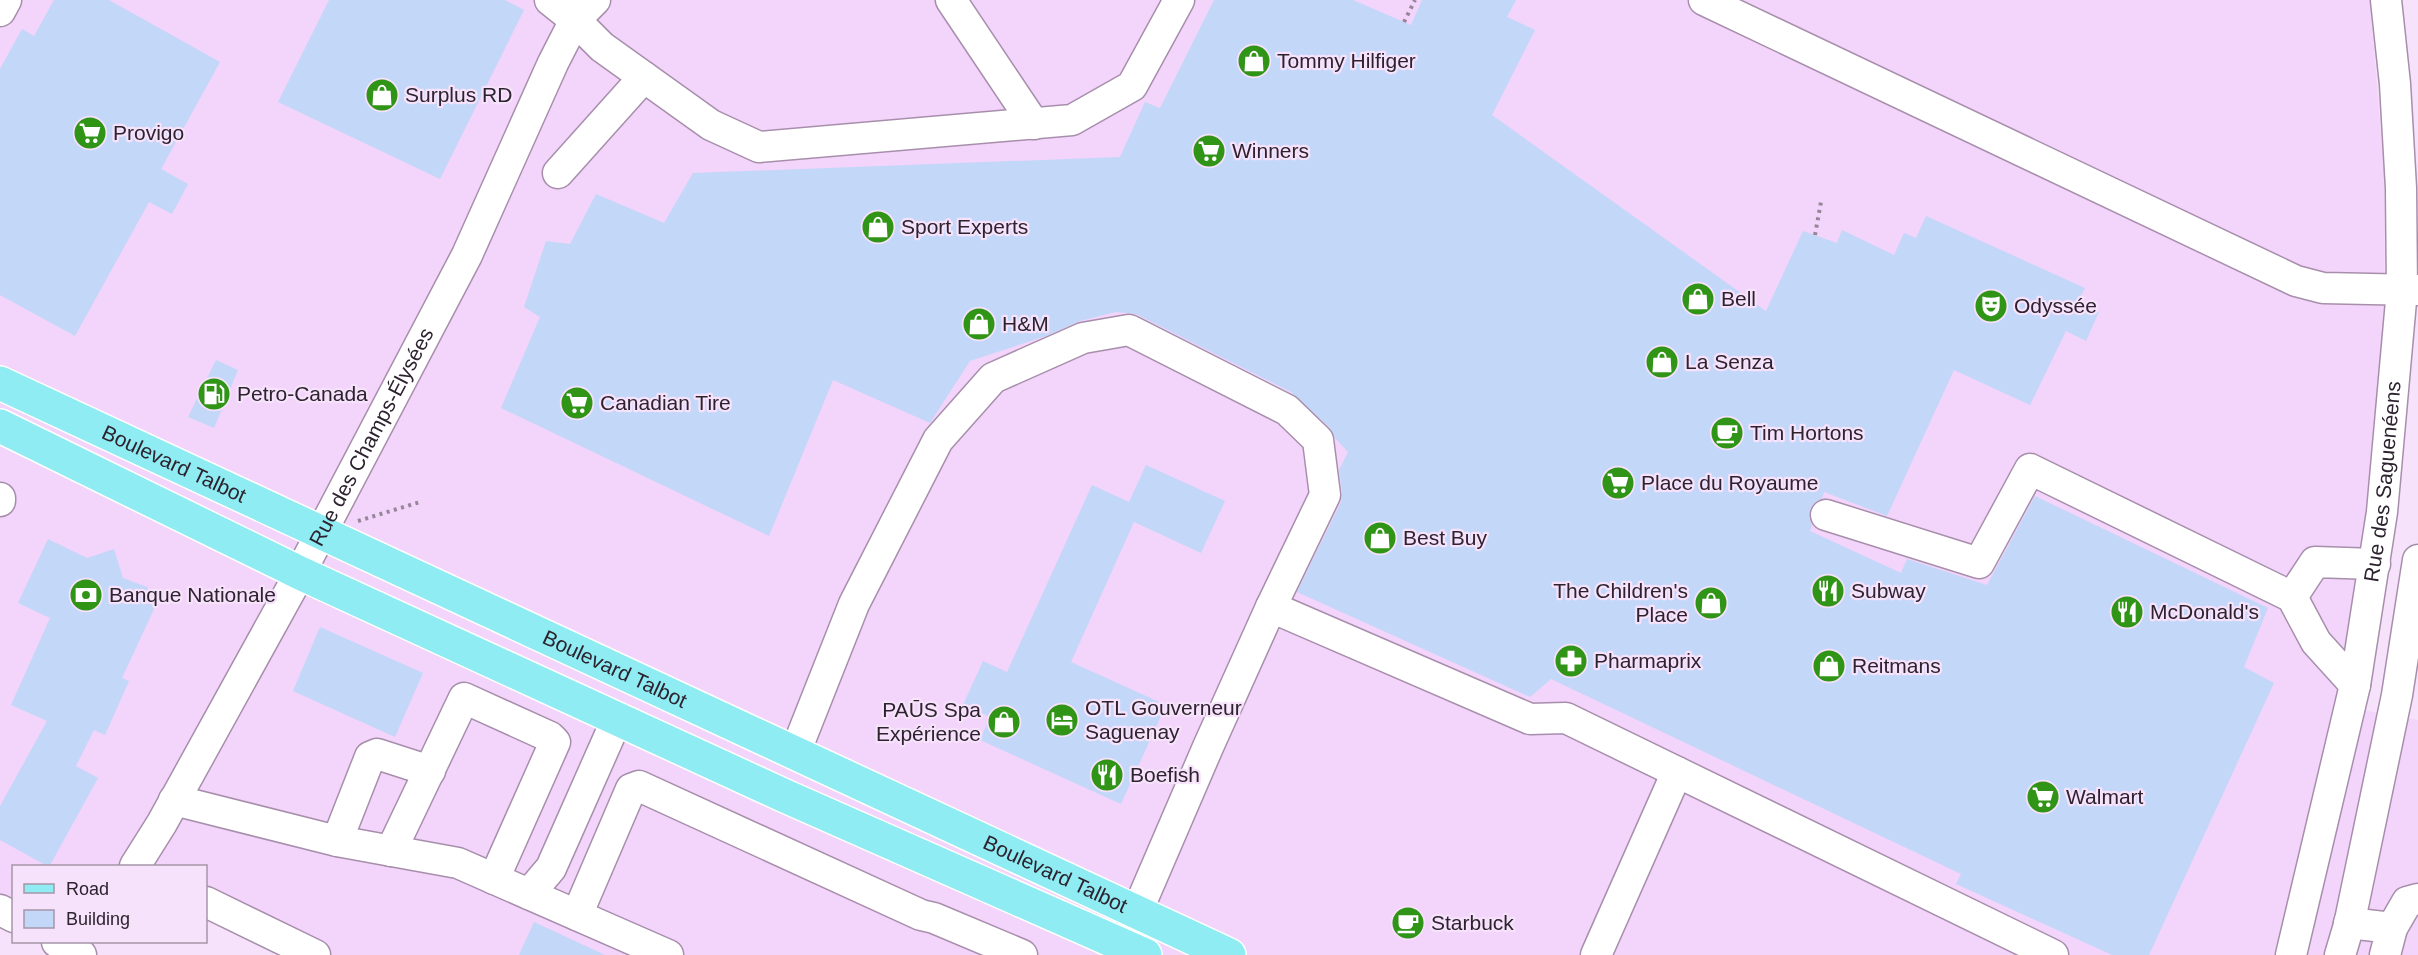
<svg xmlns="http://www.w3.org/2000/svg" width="2418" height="955" font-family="Arial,sans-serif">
<rect width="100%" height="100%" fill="#f7e2fb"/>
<polygon fill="#f3d4fa" points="0,0 2370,0 2384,171 2385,330 2369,533 2339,706 2418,720 2418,955 318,955 206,901 206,866 14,866 13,917 0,910"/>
<g fill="#c3d7f9">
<polygon points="54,0 109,0 220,62 161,169 188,184 172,214 149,202 75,336 0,295 0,69 22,29 34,36"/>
<polygon points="329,0 505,0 524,10 440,179 278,102"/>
<polygon points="1214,0 1353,0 1411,25 1422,0 1516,0 1507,17 1535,30 1492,115 1766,311 1803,231 1837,243 1842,230 1894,255 1904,233 1916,238 1926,216 2085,288 2079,300 2099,312 2086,341 2066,331 2030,405 1954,370 1887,516 1824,492 1822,498 1815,502 1810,509 1809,518 1812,525 1810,531 1901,573 1907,559 1987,585 2035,496 2268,608 2244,667 2274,683 2149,955 2112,955 1956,884 1961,874 1551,679 1530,697 1297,592 1341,502 1342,493 1339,470 1348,452 1335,438 1330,428 1291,392 1136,314 1116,312 1080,321 1046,336 970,361 930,423 833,380 769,536 501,408 540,317 524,307 546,241 570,244 596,194 664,223 693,173 1120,157 1145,102 1160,108"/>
<polygon points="216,360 238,370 214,428 188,417"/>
<polygon points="1146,465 1225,501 1201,553 1134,522 1071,662 1166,705 1121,804 980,740 990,717 963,705 983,661 1007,672 1092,485 1129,502"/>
<polygon points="48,539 87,558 114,549 123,578 147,587 154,609 122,678 129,681 105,735 94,730 76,766 98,778 49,867 0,840 0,806 47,721 11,705 50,618 18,603"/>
<polygon points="320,627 423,673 395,737 293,691"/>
<polygon points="534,922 605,955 519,955"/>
</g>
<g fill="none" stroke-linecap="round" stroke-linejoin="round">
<g stroke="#a78fac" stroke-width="33">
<g id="minor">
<polyline points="550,0 575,20 602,47 711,125 759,147 1072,120 1132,86 1179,0"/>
<polyline points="951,0 1034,124"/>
<polyline points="1704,0 2296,281 2323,288 2418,290"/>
<polyline points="0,11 6,0"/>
<polyline points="558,173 644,77"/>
<polyline points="0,498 0,501"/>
<polyline points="1826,515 1979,563 2030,469 2292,597 2316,642 2355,685"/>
<polyline points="2292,597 2315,562 2375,564"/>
<polyline points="1271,607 1530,719 1566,718 2053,955"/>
<polyline points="795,753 854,604 938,440 993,378 1083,338 1129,330 1287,410 1318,440 1325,495 1271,607 1208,747 1137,912 1124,955"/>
<polyline points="174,800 337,841 458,863 668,955"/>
<polyline points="337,841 370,757 377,754 430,771"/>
<polyline points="391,851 464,698 550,737 555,742 494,879"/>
<path id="s1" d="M135 866 162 823 300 573 467 255 553 63 575 20 595 0"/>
<polyline points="529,894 551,868 617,719"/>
<polyline points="206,902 315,955"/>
<polyline points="0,910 14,917"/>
<polyline points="577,915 631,789 639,786 921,915 934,918 1022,955"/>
<polyline points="2349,923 2392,928 2385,955"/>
<polyline points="2392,928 2407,902 2418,899"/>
<polyline points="57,942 81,955"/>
<polyline points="1596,955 1677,772"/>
<path id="s2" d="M2291 955 2355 685 2382 512 2402 290 2401 188 2395 84 2386 0"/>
<polyline points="2340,955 2349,925 2397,695 2418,560"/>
</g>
</g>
<g stroke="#fff" stroke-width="36">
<g id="major">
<path id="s3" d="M0 383 1229 955"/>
<polyline points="0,426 300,573 785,796 1145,955"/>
</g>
</g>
<g stroke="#968699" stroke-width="4" stroke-dasharray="3 4.5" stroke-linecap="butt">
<polyline points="1404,22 1415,0"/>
<polyline points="1815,235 1821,202"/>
<polyline points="358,521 420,502"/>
</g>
<use href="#minor" stroke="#fff" stroke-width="30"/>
<use href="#major" stroke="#8eecf2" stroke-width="33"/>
</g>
<defs>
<g id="shop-disc" transform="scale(1.725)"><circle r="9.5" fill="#309417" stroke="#f7e2fb"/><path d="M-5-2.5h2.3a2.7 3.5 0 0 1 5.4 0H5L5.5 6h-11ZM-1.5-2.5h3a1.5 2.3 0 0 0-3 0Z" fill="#fff"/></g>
<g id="supermarket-disc" transform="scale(1.725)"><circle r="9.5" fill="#309417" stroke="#f7e2fb"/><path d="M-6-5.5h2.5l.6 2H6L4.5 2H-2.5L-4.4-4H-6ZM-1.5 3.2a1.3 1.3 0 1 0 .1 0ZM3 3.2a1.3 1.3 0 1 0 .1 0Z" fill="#fff"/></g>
<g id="theatre-disc" transform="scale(1.725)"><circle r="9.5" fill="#309417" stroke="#f7e2fb"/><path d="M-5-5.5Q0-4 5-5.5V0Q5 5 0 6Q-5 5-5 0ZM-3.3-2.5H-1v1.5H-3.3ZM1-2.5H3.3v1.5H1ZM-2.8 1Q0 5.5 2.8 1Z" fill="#fff"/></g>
<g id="fuel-disc" transform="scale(1.725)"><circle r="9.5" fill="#309417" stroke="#f7e2fb"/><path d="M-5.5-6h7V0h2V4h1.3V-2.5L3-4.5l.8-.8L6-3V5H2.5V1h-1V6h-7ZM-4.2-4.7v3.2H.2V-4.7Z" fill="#fff"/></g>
<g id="cafe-disc" transform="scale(1.725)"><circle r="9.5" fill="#309417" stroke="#f7e2fb"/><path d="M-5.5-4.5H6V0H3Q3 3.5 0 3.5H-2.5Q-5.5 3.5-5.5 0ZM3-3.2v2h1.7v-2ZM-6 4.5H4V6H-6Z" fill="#fff"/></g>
<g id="restaurant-disc" transform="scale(1.725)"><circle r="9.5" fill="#309417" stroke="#f7e2fb"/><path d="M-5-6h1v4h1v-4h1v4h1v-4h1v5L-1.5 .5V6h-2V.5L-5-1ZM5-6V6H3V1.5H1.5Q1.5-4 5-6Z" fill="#fff"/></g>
<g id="bank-disc" transform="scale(1.725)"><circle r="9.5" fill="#309417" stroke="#f7e2fb"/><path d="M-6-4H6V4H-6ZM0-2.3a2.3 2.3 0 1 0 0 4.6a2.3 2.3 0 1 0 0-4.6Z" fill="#fff"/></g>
<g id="pharmacy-disc" transform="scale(1.725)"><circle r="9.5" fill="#309417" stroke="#f7e2fb"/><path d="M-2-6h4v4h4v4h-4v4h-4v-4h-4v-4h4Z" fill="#fff"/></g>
<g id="hotel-disc" transform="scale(1.725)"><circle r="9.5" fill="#309417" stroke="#f7e2fb"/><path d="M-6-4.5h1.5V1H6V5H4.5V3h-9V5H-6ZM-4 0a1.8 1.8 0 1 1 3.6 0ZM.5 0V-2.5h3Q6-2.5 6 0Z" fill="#fff"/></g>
</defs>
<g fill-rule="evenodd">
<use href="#shop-disc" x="1254" y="61"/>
<use href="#shop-disc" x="382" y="95"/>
<use href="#supermarket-disc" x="90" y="133"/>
<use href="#supermarket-disc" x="1209" y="151"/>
<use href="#shop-disc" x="878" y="227"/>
<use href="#shop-disc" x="1698" y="299"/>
<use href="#theatre-disc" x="1991" y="306"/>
<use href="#shop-disc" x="979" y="324"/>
<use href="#shop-disc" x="1662" y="362"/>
<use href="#fuel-disc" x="214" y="394"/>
<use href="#supermarket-disc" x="577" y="403"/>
<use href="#cafe-disc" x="1727" y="433"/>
<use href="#supermarket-disc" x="1618" y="483"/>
<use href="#shop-disc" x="1380" y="538"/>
<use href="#restaurant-disc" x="1828" y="591"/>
<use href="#bank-disc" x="86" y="595"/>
<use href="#shop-disc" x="1711" y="603"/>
<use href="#restaurant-disc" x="2127" y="612"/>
<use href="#pharmacy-disc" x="1571" y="661"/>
<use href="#shop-disc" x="1829" y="666"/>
<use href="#hotel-disc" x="1062" y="720"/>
<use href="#shop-disc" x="1004" y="722"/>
<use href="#restaurant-disc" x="1107" y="775"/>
<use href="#supermarket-disc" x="2043" y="797"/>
<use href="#cafe-disc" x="1408" y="923"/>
</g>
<g text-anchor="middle" stroke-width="4.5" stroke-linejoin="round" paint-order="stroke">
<g font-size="21" fill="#2d232f" stroke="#f7e2fb" text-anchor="start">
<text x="1277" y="68">Tommy Hilfiger</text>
<text x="405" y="102">Surplus RD</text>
<text x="113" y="140">Provigo</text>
<text x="1232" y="158">Winners</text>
<text x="901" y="234">Sport Experts</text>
<text x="1721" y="306">Bell</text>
<text x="2014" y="313">Odyssée</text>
<text x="1002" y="331">H&amp;M</text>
<text x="1685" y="369">La Senza</text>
<text x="237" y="401">Petro-Canada</text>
<text x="600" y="410">Canadian Tire</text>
<text x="1750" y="440">Tim Hortons</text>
<text x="1641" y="490">Place du Royaume</text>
<text x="1403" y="545">Best Buy</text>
<text x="1688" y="598" text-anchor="end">The Children's<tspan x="1688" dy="24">Place</tspan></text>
<text x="1851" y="598">Subway</text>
<text x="109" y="602">Banque Nationale</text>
<text x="2150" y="619">McDonald's</text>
<text x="1594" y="668">Pharmaprix</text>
<text x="1852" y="673">Reitmans</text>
<text x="1085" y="715">OTL Gouverneur<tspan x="1085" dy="24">Saguenay</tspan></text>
<text x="981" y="717" text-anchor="end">PAŪS Spa<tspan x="981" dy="24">Expérience</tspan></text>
<text x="1130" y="782">Boefish</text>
<text x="2066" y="804">Walmart</text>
<text x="1431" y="930">Starbuck</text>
</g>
<g font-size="21" fill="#2d232f" stroke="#f7e2fb">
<text dy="7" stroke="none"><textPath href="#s1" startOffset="490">Rue des Champs-Élysées</textPath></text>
<text dy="7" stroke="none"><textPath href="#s3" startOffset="192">Boulevard Talbot</textPath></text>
<text dy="7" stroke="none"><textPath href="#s2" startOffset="483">Rue des Saguenéens</textPath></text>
<text dy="7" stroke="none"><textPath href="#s3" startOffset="678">Boulevard Talbot</textPath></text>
<text dy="7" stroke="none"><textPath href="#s3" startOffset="1164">Boulevard Talbot</textPath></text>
</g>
</g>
<rect x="12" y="865" width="195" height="78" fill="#f7e2fb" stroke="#a696a9" stroke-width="1.5"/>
<rect x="24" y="884" width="30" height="9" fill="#8eecf2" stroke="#a696a9" stroke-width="1.5"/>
<text x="66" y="895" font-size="18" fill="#2d232f">Road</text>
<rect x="24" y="910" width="30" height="18" fill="#c3d7f9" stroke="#a696a9" stroke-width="1.5"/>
<text x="66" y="925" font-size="18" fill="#2d232f">Building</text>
</svg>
